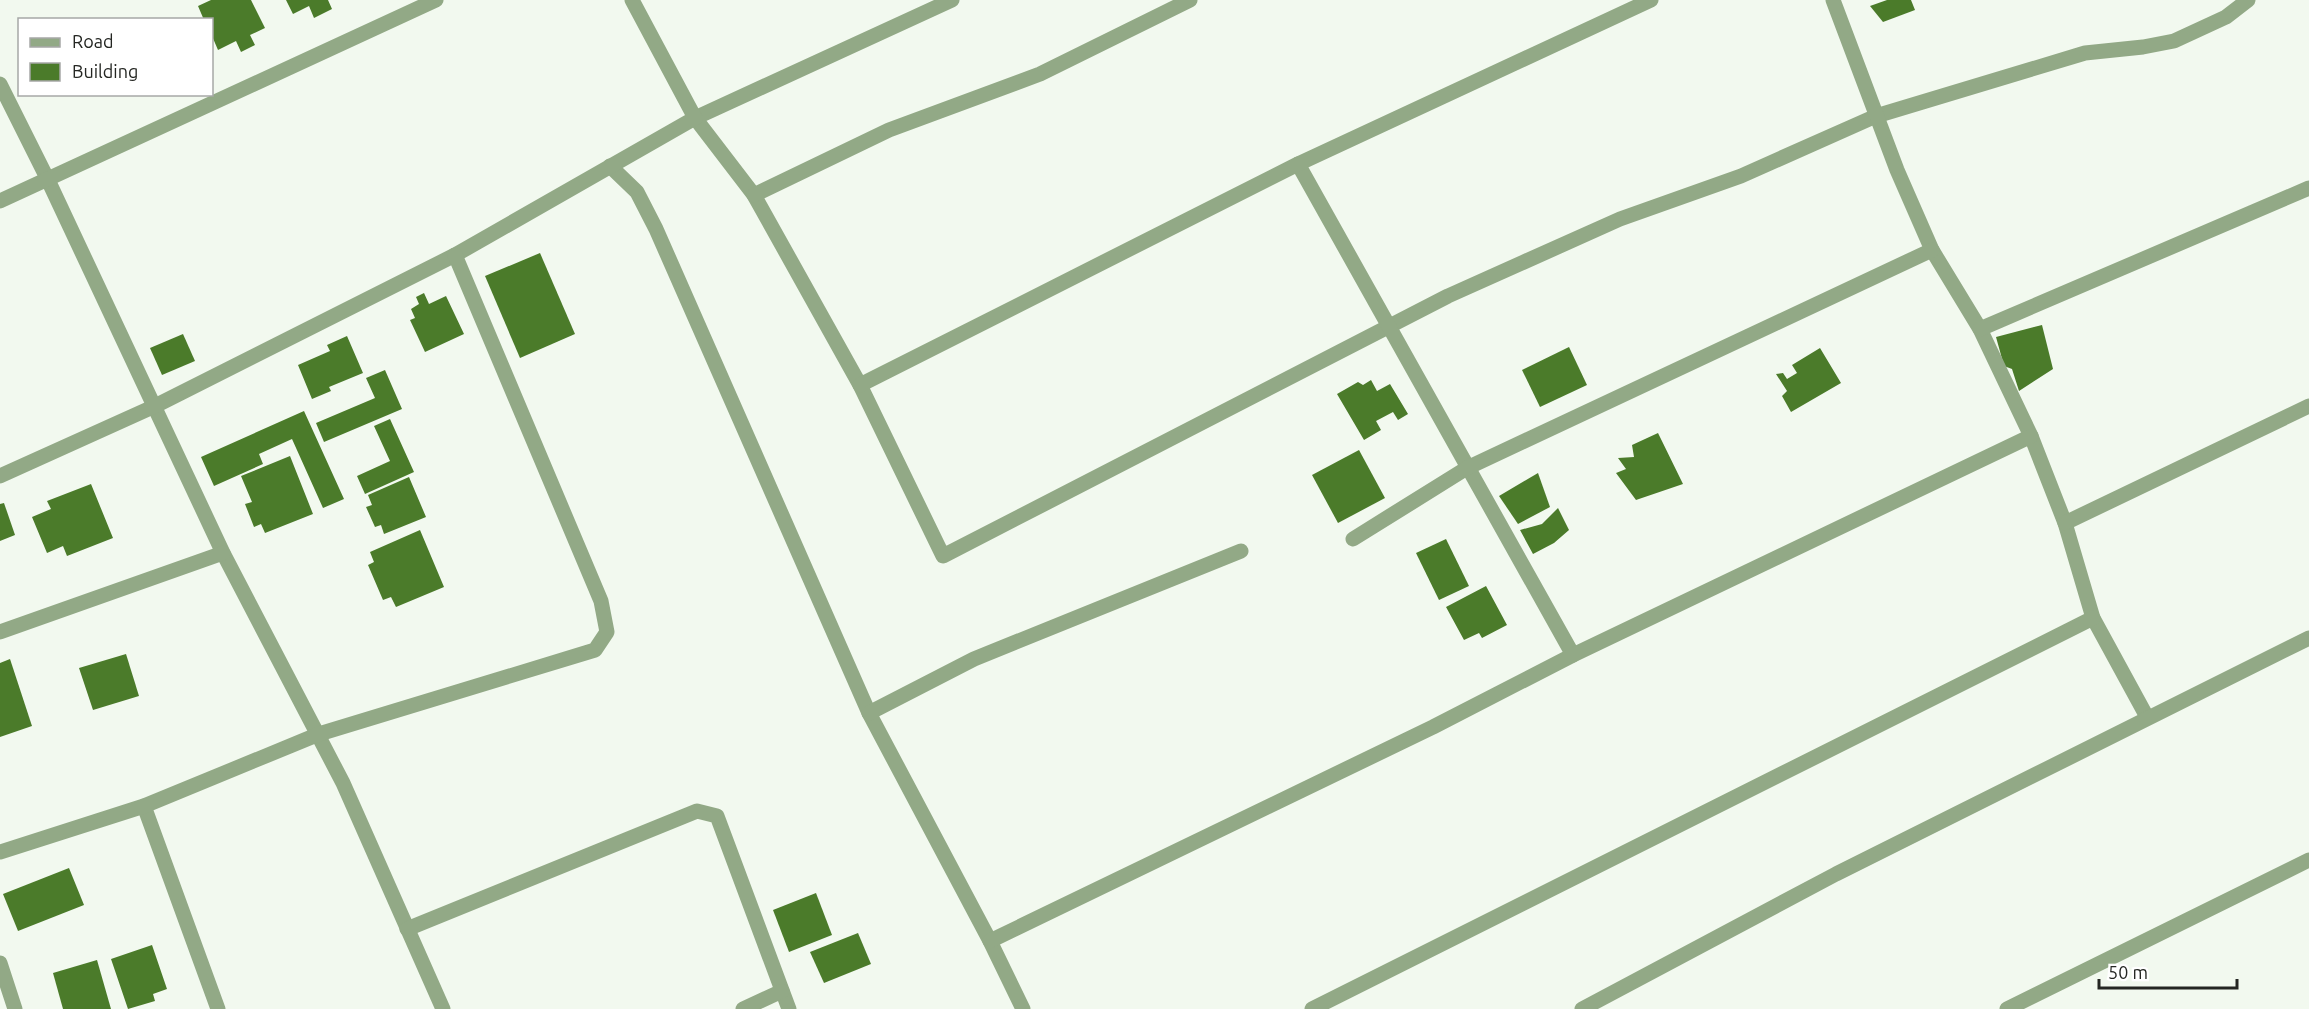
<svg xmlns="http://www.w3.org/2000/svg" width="2309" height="1009" font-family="Ubuntu,sans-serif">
<rect width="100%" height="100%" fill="#f2f9ef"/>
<g fill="#4b7b2a">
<polygon points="211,0 251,0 265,28 250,35 255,45 241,52 236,41 218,50 212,36 212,20 204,20 198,6"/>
<polygon points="286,0 328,0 332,9 314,18 309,6 293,14"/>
<polygon points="1887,0 1911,0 1915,10 1883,22 1870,6"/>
<polygon points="540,253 575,334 520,358 485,276"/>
<polygon points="424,293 429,304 446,296 464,334 425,352 410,320 415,318 411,309 419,304 416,297"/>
<polygon points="2042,325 2053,369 2019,391 2012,369 2004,366 1996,337"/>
<polygon points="183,334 195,361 162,375 150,348"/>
<polygon points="347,336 363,373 329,387 331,391 312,399 298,365 330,351 327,345"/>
<polygon points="1569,347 1587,385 1540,407 1522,370"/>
<polygon points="1820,348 1841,383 1791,412 1782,396 1787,391 1776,374 1783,373 1787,379 1797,373 1792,365"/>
<polygon points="385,370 402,409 324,442 316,423 375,398 366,378"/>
<polygon points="1371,380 1377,391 1390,384 1408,414 1398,420 1393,412 1376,421 1381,430 1364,440 1337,394 1358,382 1363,385"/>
<polygon points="304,411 344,499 323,508 292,439 259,454 263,464 214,486 201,457"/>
<polygon points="390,419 414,472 365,494 357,476 390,461 374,426"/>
<polygon points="1658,433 1683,484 1636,500 1616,473 1626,469 1618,458 1634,457 1632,445"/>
<polygon points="1359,450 1385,498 1338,523 1312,475"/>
<polygon points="290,456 313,514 265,533 261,524 254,527 245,504 252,502 241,476"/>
<polygon points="1538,473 1550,507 1518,524 1499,496"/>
<polygon points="409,477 426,517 384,534 381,525 375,527 366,507 372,505 368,495"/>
<polygon points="91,484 113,538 67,556 63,546 47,553 32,517 51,509 47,501"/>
<polygon points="4,503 15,535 0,541 0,504"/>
<polygon points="1558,508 1569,530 1554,543 1533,554 1520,530 1542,524"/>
<polygon points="420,530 444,587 396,607 391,597 383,600 368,565 374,562 370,552"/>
<polygon points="1446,539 1469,586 1439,600 1416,553"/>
<polygon points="1486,586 1507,625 1482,638 1479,633 1464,640 1446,607"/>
<polygon points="126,654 139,696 93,710 79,668"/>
<polygon points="10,659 32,726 0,737 0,663"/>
<polygon points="69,868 84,905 18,931 3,894"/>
<polygon points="816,893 832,935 789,952 773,910"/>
<polygon points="858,933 871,964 824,983 810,952"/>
<polygon points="152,945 167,989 153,994 155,1001 128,1009 111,959"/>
<polygon points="97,960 111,1009 63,1009 53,973"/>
</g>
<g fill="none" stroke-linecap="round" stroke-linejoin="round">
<g stroke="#92a986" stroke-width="15">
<polyline points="952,0 695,118 754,195 860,385 943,556 1448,296 1620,219 1741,176 1876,116 2085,53 2143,47 2174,41 2226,17 2248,0"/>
<polyline points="1833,0 1897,170 1932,250 1980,329 2031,436 2065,523 2093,618 2147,717"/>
<polyline points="0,84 48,180 223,553 343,783 443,1009"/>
<polyline points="1298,164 1573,655"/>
<polyline points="610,166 637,192 656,229 869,713 990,941 1023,1009"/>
<polyline points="754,195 889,130 1040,74 1190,0"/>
<polyline points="0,201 436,0"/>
<polyline points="1980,329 2309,188"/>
<polyline points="860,385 1298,164 1651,0"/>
<polyline points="0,476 155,406 455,255 695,118 632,0"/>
<polyline points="2065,523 2309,406"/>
<polyline points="1353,539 1467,468 1932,250"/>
<polyline points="0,632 223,553"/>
<polyline points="869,713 974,659 1241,551"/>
<polyline points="144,806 218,1009"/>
<polyline points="0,852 144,806 319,734 595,650 607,632 601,601 455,255"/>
<polyline points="407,929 697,811 717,816 789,1009"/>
<polyline points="990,941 1433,727 1573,655 2031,436"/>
<polyline points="0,963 15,1009"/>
<polyline points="743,1009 782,991"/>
<polyline points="1312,1009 2093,618"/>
<polyline points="1582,1009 1836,874 2309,638"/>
<polyline points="2007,1009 2309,860"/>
</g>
</g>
<rect x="18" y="18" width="195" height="78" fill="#ffffff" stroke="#a7a8a7" stroke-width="1.5"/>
<rect x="30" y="38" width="30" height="9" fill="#92a986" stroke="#a7a8a7" stroke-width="1.5"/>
<text x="72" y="48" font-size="18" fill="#242622">Road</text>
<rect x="30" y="63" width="30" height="18" fill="#4b7b2a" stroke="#a7a8a7" stroke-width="1.5"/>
<text x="72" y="78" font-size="18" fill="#242622">Building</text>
<path d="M2099 979v9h138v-9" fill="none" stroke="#242622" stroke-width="3"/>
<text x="2108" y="979" font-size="18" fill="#242622" stroke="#ffffff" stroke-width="4.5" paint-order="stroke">50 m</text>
</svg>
